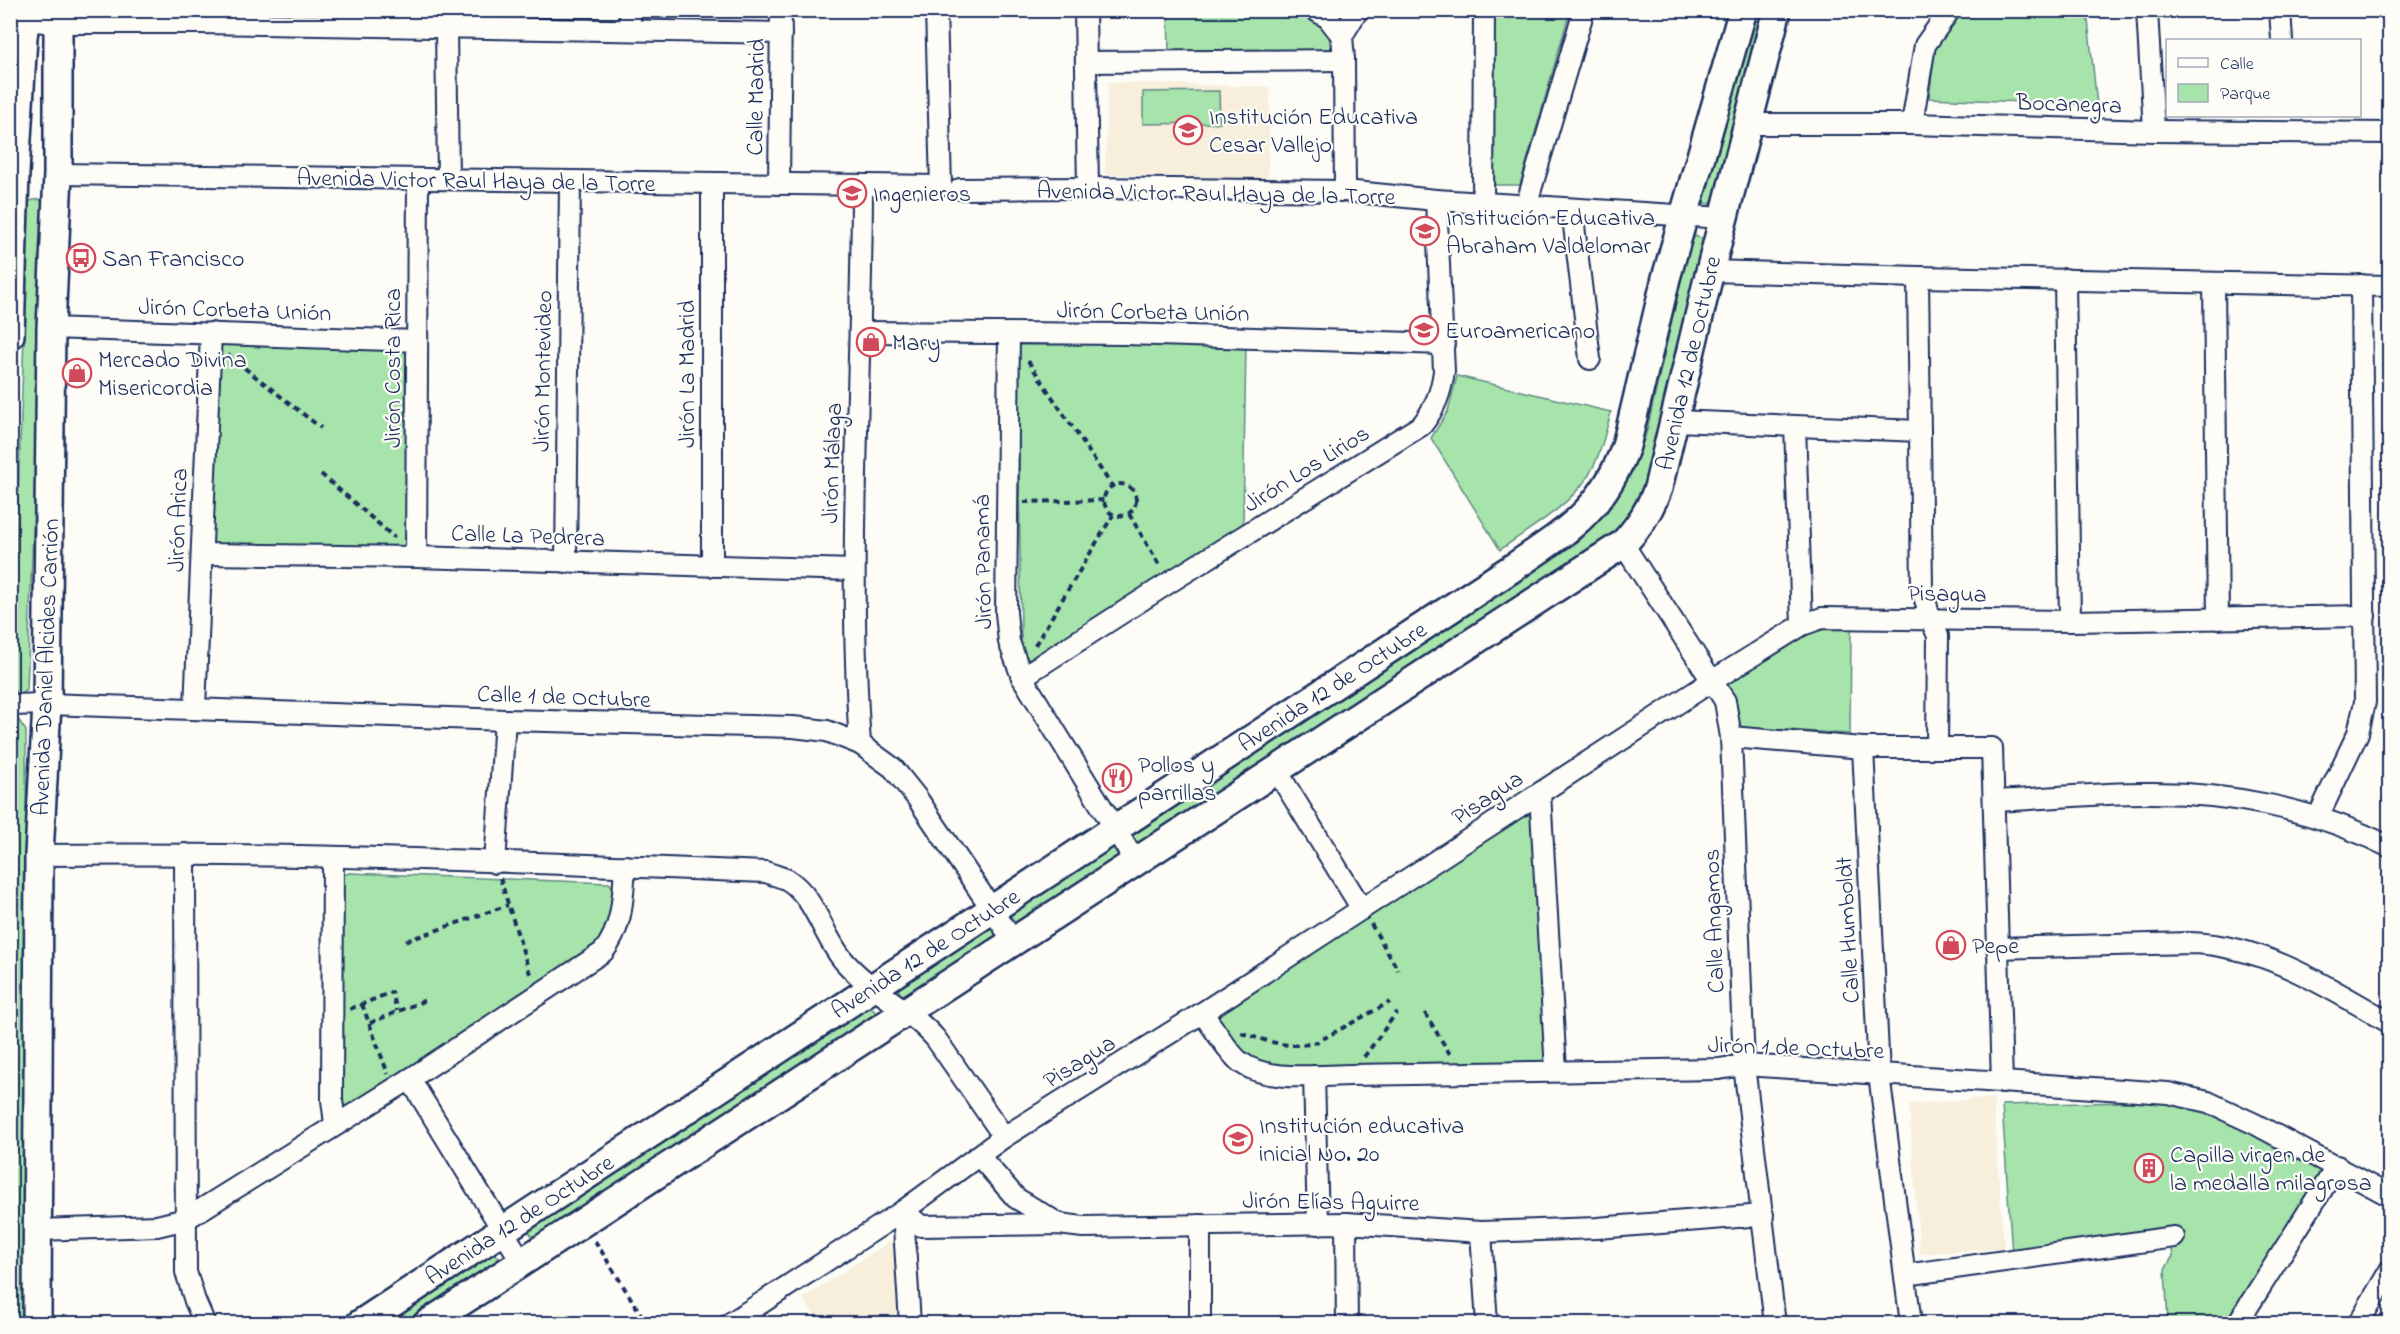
<svg xmlns="http://www.w3.org/2000/svg" width="2400" height="1334" font-family="'Indie Flower',sans-serif">
<rect width="100%" height="100%" fill="#fdfcf7"/>
<filter id="ink" filterUnits="userSpaceOnUse"><feTurbulence type="fractalNoise" baseFrequency=".0167" numOctaves="2"/><feDisplacementMap in="SourceGraphic" scale="12" xChannelSelector="R" yChannelSelector="G"/><feConvolveMatrix kernelMatrix="1 2 1 2 8 2 1 2 1" color-interpolation-filters="sRGB"/></filter>
<g filter="url(#ink)">
<g fill="#f7eedc">
<polygon points="1108,82 1270,87 1268,179 1105,174"/>
<polygon points="1993,1098 2004,1248 1920,1254 1909,1104"/>
<polygon points="894,1239 897,1323 819,1323 803,1298"/>
</g>
<g fill="#a6e4ab" stroke="#608a84" stroke-width="1.5">
<polygon points="1168,11 1297,11 1328,29 1331,51 1169,51"/>
<polygon points="1492,11 1570,11 1520,185 1489,185"/>
<polygon points="1755,11 1767,11 1713,204 1702,203"/>
<polygon points="1961,11 2087,11 2097,105 1929,98 1936,44"/>
<polygon points="1219,91 1220,123 1143,124 1143,92"/>
<polygon points="40,199 45,210 27,690 19,695 11,687 29,201"/>
<polygon points="1696,236 1702,238 1705,245 1652,477 1626,527 1137,845 1133,844 1132,836 1575,544 1606,513 1632,471 1646,434 1690,241"/>
<polygon points="1246,343 1243,525 1038,658 1028,659 1021,645 1018,345"/>
<polygon points="218,345 409,349 410,553 212,548"/>
<path d="M1457 376 1611 412C1605 434 1600 458 1587 478 1566 509 1529 528 1500 550L1431 438 1448 411Z"/>
<polygon points="1817,629 1851,629 1850,734 1739,727 1722,679"/>
<polygon points="18,719 26,731 28,1323 11,1324 10,726"/>
<polygon points="1524,815 1535,817 1547,1064 1267,1068 1243,1057 1218,1025 1220,1010"/>
<polygon points="1110,847 1119,848 1119,856 1017,923 1010,923 1009,915"/>
<path d="M349 873 609 883 616 890C614 922 613 929 590 953L351 1109 345 1106 339 1099 338 877Z"/>
<polygon points="992,927 996,931 995,936 906,995 901,995 898,990 899,986"/>
<polygon points="868,1008 873,1009 875,1012 873,1016 535,1237 531,1235 529,1231 530,1228"/>
<polygon points="2169,1101 2226,1116 2325,1170 2225,1323 2168,1323 2165,1269 2173,1256 2168,1228 2012,1254 2002,1105"/>
<polygon points="493,1252 499,1257 497,1263 404,1323 383,1324"/>
</g>
<g fill="none" stroke-linecap="round" stroke-linejoin="round">
<g stroke="#1b2f5e" stroke-width="24">
<g id="street">
<polyline points="1085,10 1088,188"/>
<polyline points="1315,10 1328,18 1342,36 1344,60 1345,191"/>
<polyline points="2147,10 2154,131"/>
<polyline points="2280,10 2282,40"/>
<polyline points="24,20 57,23 199,23 781,33"/>
<polyline points="446,28 448,179"/>
<polyline points="630,30 630,10"/>
<polyline points="1342,36 1358,10"/>
<polyline points="1086,62 1344,60"/>
<polyline points="1747,124 1912,124 2154,131 2390,133"/>
<polyline points="1912,124 1925,45 1950,10"/>
<polyline points="58,174 941,186 936,10"/>
<polyline points="712,183 712,566"/>
<polyline points="779,184 781,10"/>
<polyline points="960,189 1088,188 1345,191 1436,200 1723,218"/>
<polyline points="1483,204 1484,10"/>
<polyline points="1526,206 1584,10"/>
<polyline points="1572,209 1590,359"/>
<polyline points="1710,271 1918,277 2390,286"/>
<polyline points="1918,277 1922,589 1930,618 1938,636 1937,748"/>
<polyline points="2065,279 2070,621"/>
<polyline points="2214,283 2218,619"/>
<polyline points="51,328 417,341"/>
<polyline points="861,332 1125,334 1444,344"/>
<polyline points="1009,333 1006,613 1009,642 1022,677 1136,863"/>
<polyline points="1675,421 1920,431"/>
<polyline points="1795,426 1802,625"/>
<polyline points="1623,544 1725,701 1731,737 1744,1065 1775,1324"/>
<polyline points="202,554 416,557 853,570"/>
<polyline points="416,557 418,179"/>
<polyline points="566,562 570,181"/>
<path d="M1022 677 1170 582 1422 425C1435 408 1441 393 1444 371L1436 200"/>
<polyline points="10,705 47,704 505,720 793,727 827,731 860,744 893,768 917,798 1014,942"/>
<polyline points="195,708 211,333"/>
<polyline points="1731,737 1863,748 1992,748 2002,1083"/>
<path d="M860 744C847 558 862 371 862 185"/>
<polyline points="1863,748 1879,1074 1911,1324"/>
<polyline points="1277,771 1362,909"/>
<polyline points="1540,793 1556,1071"/>
<path d="M1994 801C2044 799 2095 793 2145 793 2229 792 2315 809 2390 847"/>
<polyline points="2318,817 2358,733 2365,702 2361,285"/>
<polyline points="185,854 186,1272 195,1301 205,1324"/>
<path d="M39 855C281 852 524 862 766 872 773 875 782 877 788 880 816 898 823 937 844 961 870 991 910 1009 936 1039L1004 1137"/>
<polyline points="333,857 332,1100 335,1124"/>
<polyline points="495,863 505,720"/>
<path d="M1997 948 2191 943C2264 945 2328 987 2390 1023"/>
<path d="M1202 1013C1213 1026 1227 1051 1239 1061 1265 1083 1319 1075 1351 1075L1719 1069 1744 1065 2168 1093 2208 1102 2255 1124 2390 1196"/>
<polyline points="1314,1076 1318,1224"/>
<polyline points="410,1079 522,1262"/>
<polyline points="979,1156 1016,1198 1059,1224"/>
<polyline points="903,1211 921,1226 1059,1224 1083,1227 1346,1223 1481,1232 1597,1228 1763,1215"/>
<polyline points="903,1211 910,1324"/>
<polyline points="1346,1223 1347,1324"/>
<polyline points="1200,1225 1200,1324"/>
<path d="M37 1230 157 1226 186 1219 410 1079 603 952C623 928 623 896 625 866"/>
<polyline points="1481,1232 1487,1324"/>
<polyline points="1905,1275 2174,1237"/>
<polyline points="729,1324 903,1211 1004,1137 1202,1013 1712,681 1802,625 1822,618 2070,621 2365,616"/>
<polyline points="2237,1324 2337,1166"/>
<polyline points="2358,1324 2390,1270"/>
</g>
</g>
<g stroke="#1b2f5e" stroke-width="32">
<g id="secondary">
<polyline points="10,335 15,173 23,37 27,10"/>
<polyline points="37,1324 39,855 47,704 51,328 58,174 58,10"/>
<path d="M360 1324 1511 569C1566 531 1602 512 1626 446L1666 278 1743 10"/>
<path d="M427 1324 1623 544C1639 527 1650 510 1658 488L1706 287 1777 10"/>
</g>
</g>
<g stroke="#1b2f5e" stroke-width="4" stroke-dasharray="6 4.5" stroke-linecap="butt">
<polyline points="228,355 321,428"/>
<polyline points="1028,361 1112,486"/>
<polyline points="321,474 395,538"/>
<circle cx="1120" cy="500" r="16"/>
<polyline points="1024,502 1104,500"/>
<polyline points="1129,514 1160,566"/>
<polyline points="1035,645 1113,515"/>
<polyline points="500,878 531,977"/>
<polyline points="1371,924 1398,970"/>
<polyline points="406,941 508,905"/>
<polyline points="362,1004 388,1074"/>
<polyline points="350,1009 392,992 397,1011"/>
<polyline points="1425,1013 1451,1056"/>
<polyline points="370,1023 428,999"/>
<path d="M1241 1033C1268 1041 1290 1050 1317 1042L1390 1002"/>
<polyline points="1364,1057 1397,1012"/>
<polyline points="595,1241 647,1324"/>
</g>
<use href="#street" stroke="#fdfcf7" stroke-width="20"/>
<use href="#secondary" stroke="#fdfcf7" stroke-width="27"/>
</g>
</g>
<defs>
<g id="school-ring" transform="scale(1.5)"><circle r="9.5" fill="#fdfcf7" stroke="#d1495b" stroke-width="1.5"/><path d="M0-5L7-2L0 1L-7-2ZM-4 1L0 2.5L4 1V4Q0 6-4 4Z" fill="#d1495b"/></g>
<g id="university-ring" transform="scale(1.5)"><circle r="9.5" fill="#fdfcf7" stroke="#d1495b" stroke-width="1.5"/><path d="M0-5L7-2L0 1L-7-2ZM-4 1L0 2.5L4 1V4Q0 6-4 4Z" fill="#d1495b"/></g>
<g id="bus-ring" transform="scale(1.5)"><circle r="9.5" fill="#fdfcf7" stroke="#d1495b" stroke-width="1.5"/><path d="M-5-6H5V4H4V6H2V4H-2V6H-4V4H-5ZM-3.5-4V0h7V-4ZM-3.5 1.2v1.5H-2V1.2ZM2 1.2v1.5H3.5V1.2Z" fill="#d1495b"/></g>
<g id="shop-ring" transform="scale(1.5)"><circle r="9.5" fill="#fdfcf7" stroke="#d1495b" stroke-width="1.5"/><path d="M-5-2.5h2.3a2.7 3.5 0 0 1 5.4 0H5L5.5 6h-11ZM-1.5-2.5h3a1.5 2.3 0 0 0-3 0Z" fill="#d1495b"/></g>
<g id="restaurant-ring" transform="scale(1.5)"><circle r="9.5" fill="#fdfcf7" stroke="#d1495b" stroke-width="1.5"/><path d="M-5-6h1v4h1v-4h1v4h1v-4h1v5L-1.5 .5V6h-2V.5L-5-1ZM5-6V6H3V1.5H1.5Q1.5-4 5-6Z" fill="#d1495b"/></g>
<g id="building-ring" transform="scale(1.5)"><circle r="9.5" fill="#fdfcf7" stroke="#d1495b" stroke-width="1.5"/><path d="M-4-6H4V6H1V3H-1V6H-4ZM-2.5-4.3h1.7v1.8h-1.7ZM.8-4.3h1.7v1.8H.8ZM-2.5-1h1.7V.8h-1.7ZM.8-1h1.7V.8H.8Z" fill="#d1495b"/></g>
</defs>
<g fill-rule="evenodd">
<use href="#school-ring" x="1188" y="130"/>
<use href="#university-ring" x="852" y="193"/>
<use href="#school-ring" x="1425" y="231"/>
<use href="#bus-ring" x="81" y="258"/>
<use href="#school-ring" x="1424" y="330"/>
<use href="#shop-ring" x="871" y="342"/>
<use href="#shop-ring" x="77" y="373"/>
<use href="#restaurant-ring" x="1117" y="778"/>
<use href="#shop-ring" x="1951" y="945"/>
<use href="#school-ring" x="1238" y="1139"/>
<use href="#building-ring" x="2149" y="1168"/>
</g>
<g text-anchor="middle" stroke-width="4.5" stroke-linejoin="round" paint-order="stroke">
<g font-size="24" fill="#1b2f5e" stroke="#fdfcf7">
<text transform="translate(755 97) rotate(-89)" y="8">Calle Madrid</text>
<text transform="translate(2069 103) rotate(2)" y="8">Bocanegra</text>
<text transform="translate(476 180) rotate(1)" y="8">Avenida Victor Raul Haya de la Torre</text>
<text transform="translate(1216 193) rotate(1)" y="8">Avenida Victor Raul Haya de la Torre</text>
<text transform="translate(235 309) rotate(2)" y="8">Jirón Corbeta Unión</text>
<text transform="translate(1153 311) rotate(1)" y="8">Jirón Corbeta Unión</text>
<text transform="translate(1688 363) rotate(-77)" y="8">Avenida 12 de Octubre</text>
<text transform="translate(392 368) rotate(-90)" y="8">Jirón Costa Rica</text>
<text transform="translate(542 371) rotate(-89)" y="8">Jirón Montevideo</text>
<text transform="translate(686 374) rotate(-90)" y="8">Jirón La Madrid</text>
<text transform="translate(831 463) rotate(-88)" y="8">Jirón Málaga</text>
<text transform="translate(1306 468) rotate(-32)" y="8">Jirón Los Lirios</text>
<text transform="translate(177 520) rotate(-88)" y="8">Jirón Arica</text>
<text transform="translate(528 535) rotate(2)" y="8">Calle La Pedrera</text>
<text transform="translate(982 562) rotate(-91)" y="8">Jirón Panamá</text>
<text transform="translate(1947 593) rotate(1)" y="8">Pisagua</text>
<text transform="translate(45 667) rotate(-88)" y="8">Avenida Daniel Alcides Carrión</text>
<text transform="translate(1332 686) rotate(-33)" y="8">Avenida 12 de Octubre</text>
<text transform="translate(564 696) rotate(2)" y="8">Calle 1 de Octubre</text>
<text transform="translate(1487 797) rotate(-33)" y="8">Pisagua</text>
<text transform="translate(1713 921) rotate(-92)" y="8">Calle Angamos</text>
<text transform="translate(1847 930) rotate(-93)" y="8">Calle Humboldt</text>
<text transform="translate(925 953) rotate(-33)" y="8">Avenida 12 de Octubre</text>
<text transform="translate(1796 1047) rotate(2)" y="8">Jirón 1 de Octubre</text>
<text transform="translate(1079 1061) rotate(-32)" y="8">Pisagua</text>
<text transform="translate(1331 1201) rotate(1)" y="8">Jirón Elías Aguirre</text>
<text transform="translate(519 1219) rotate(-33)" y="8">Avenida 12 de Octubre</text>
</g>
<g font-size="24" fill="#1b2f5e" stroke="#fdfcf7" text-anchor="start">
<text x="1209" y="124">Institución Educativa<tspan x="1209" dy="28">Cesar Vallejo</tspan></text>
<text x="873" y="201">Ingenieros</text>
<text x="1446" y="225">Institución Educativa<tspan x="1446" dy="28">Abraham Valdelomar</tspan></text>
<text x="102" y="266">San Francisco</text>
<text x="1445" y="338">Euroamericano</text>
<text x="892" y="350">Mary</text>
<text x="98" y="367">Mercado Divina<tspan x="98" dy="28">Misericordia</tspan></text>
<text x="1138" y="772">Pollos y<tspan x="1138" dy="28">parrillas</tspan></text>
<text x="1972" y="953">Pepe</text>
<text x="1259" y="1133">Institución educativa<tspan x="1259" dy="28">inicial No. 20</tspan></text>
<text x="2170" y="1162">Capilla virgen de<tspan x="2170" dy="28">la medalla milagrosa</tspan></text>
</g>
</g>
<rect width="2400" height="1334" fill="none" stroke="#fdfcf7" stroke-width="36"/>
<rect x="18" y="18" width="2364" height="1298" fill="none" stroke="#1b2f5e" stroke-width="2" filter="url(#ink)"/>
<rect x="2166" y="39" width="195" height="78" fill="#fdfcf7" stroke="#a3aaba" stroke-width="1.5"/>
<rect x="2178" y="58" width="30" height="9" fill="#fdfcf7" stroke="#a3aaba" stroke-width="1.5"/>
<text x="2220" y="69" font-size="18" fill="#1b2f5e">Calle</text>
<rect x="2178" y="84" width="30" height="18" fill="#a6e4ab" stroke="#a3aaba" stroke-width="1.5"/>
<text x="2220" y="99" font-size="18" fill="#1b2f5e">Parque</text>
</svg>
